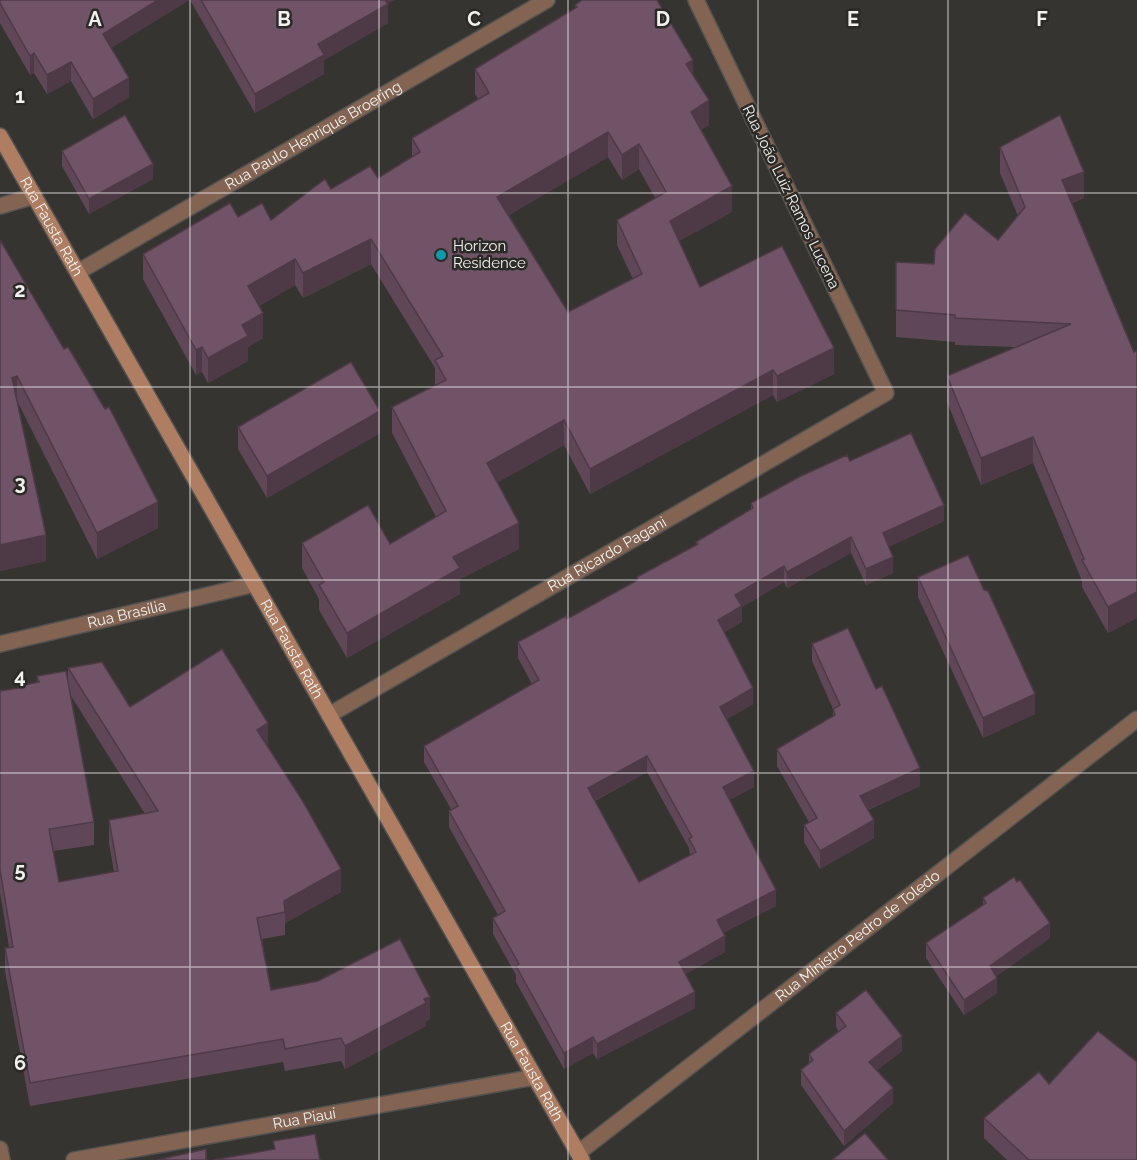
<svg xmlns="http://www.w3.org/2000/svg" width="1137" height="1160" font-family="Raleway,sans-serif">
<rect width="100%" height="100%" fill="#353431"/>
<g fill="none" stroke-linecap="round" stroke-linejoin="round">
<g stroke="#535250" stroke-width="18">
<g id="street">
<polyline points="0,206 34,196"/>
<path id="s1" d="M78 272 547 0"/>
<path id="s2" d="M0 644 255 584"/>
<path id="s3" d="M329 715 886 393 696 0"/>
<polyline points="0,1149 2,1160"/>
<path id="s4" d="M578 1153 1137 719"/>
<path id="s5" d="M74 1160 535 1077"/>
</g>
</g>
<g stroke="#535250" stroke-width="18">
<g id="secondary">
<path id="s6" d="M0 136 582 1160"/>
</g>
</g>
<use href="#street" stroke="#836452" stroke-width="15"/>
<use href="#secondary" stroke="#af7e62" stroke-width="15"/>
</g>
<g fill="#604758" fill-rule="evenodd">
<polygon points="0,0 189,0 111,48 129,97 93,119 71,81 47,94 34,73 30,75 0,23"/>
<polygon points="190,0 394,0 387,3 388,23 324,60 324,74 255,113"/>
<path d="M575 5 693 74 709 125 701 130 732 212 679 241 700 287 834 374 777 402 773 395 590 494 564 445 498 482 519 549 460 579V594L347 658 319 610V599L302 568V543L390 544 436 517 392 433V407L435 386V368L371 264 303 298 295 285 259 306 263 338 248 347V361L208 383 202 372 196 375 143 279V254L238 217 271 220 331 189 378 178 412 157V138L478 99 475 94V69L575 8ZM608 157 622 180 639 169 655 198 617 220V245L633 279 568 312 509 215Z"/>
<polygon points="1000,147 1084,198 1072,203 1134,352 1137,350 1137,618 1108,633 1082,587 1082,581 1033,463 981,485 947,402 947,376 1015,347 955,345 955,342 896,337 896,262 934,264 998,240 1018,216 1000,173"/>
<polygon points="62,151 153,179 89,214 62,166"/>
<polygon points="0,240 158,528 97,559 17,401 46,561 0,571"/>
<polygon points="238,427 380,433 267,498 238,449"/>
<path d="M850 461 944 521 888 547 893 573 866 585 851 553 787 588 784 582 742 607V622L724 632 753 704 727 719 754 787 729 800 776 906 723 933 725 952 685 974 695 1008 597 1059 593 1053 564 1069 516 982V975L493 934V918L498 915 449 827V811L451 809 424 762V746L532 684 518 658V642L567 619 637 581V577L696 545V542L751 510V503ZM647 772 689 848 690 855 639 882 595 801Z"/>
<polygon points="918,577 1035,714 983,738 918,597"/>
<polygon points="812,644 920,786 868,810 874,838 820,869 804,842 804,825 809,822 777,766 777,749 833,717 833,709 812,661"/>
<path d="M68 668 130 707 268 745V746L341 892 285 923V935L262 939 271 990 430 1019 426 1021V1026L345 1069 341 1061 285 1071 283 1062 30 1106 5 971V948L9 947 0 892V691L24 687 37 682V676L68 679ZM71 696 145 814 109 820V843L114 872 59 882 53 851 94 845V822Z"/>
<polygon points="983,898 1050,938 996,976 997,993 964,1015 926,958 926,943 983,905"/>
<polygon points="836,1013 902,1051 877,1070 893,1103 844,1146 801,1085 801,1070 809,1063 809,1054 839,1032 836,1027"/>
<polygon points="1049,1084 1137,1160 1007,1160 984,1138 984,1118"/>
</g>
<g fill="#4e3a47">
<polygon points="158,0 189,0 103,53 103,34"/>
<polygon points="379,0 394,0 379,8"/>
<polygon points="388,4 388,23 324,60 324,74 255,113 255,94 318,44"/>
<polygon points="34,53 34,73 30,75 30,56"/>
<polygon points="693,60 693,85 686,64"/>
<polygon points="71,62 71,81 47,94 47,75"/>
<polygon points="129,78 129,97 93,119 93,99"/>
<polygon points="709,100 709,125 691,137 691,112"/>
<polygon points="608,132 608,157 497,222 497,197"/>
<polygon points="639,144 639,169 622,180 622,155"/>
<polygon points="153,164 153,179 89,214 89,199"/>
<polygon points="1084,172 1084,198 1062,206 1062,180"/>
<polygon points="732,186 732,212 670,246 670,221"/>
<polygon points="371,239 371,264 303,298 303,273"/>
<polygon points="295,259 295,285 248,312 248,286"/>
<polygon points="263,313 263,338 248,347 248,361 208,383 208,358 242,325"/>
<polygon points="202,347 202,372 196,375 196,350"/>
<polygon points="834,348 834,374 777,402 777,376"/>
<polygon points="773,370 773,395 590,494 590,469"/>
<polygon points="17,376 17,401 12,378"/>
<polygon points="380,411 380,433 267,498 267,476"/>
<polygon points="564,420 564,445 487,488 487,463"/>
<polygon points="1033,437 1033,463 981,485 981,458"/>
<polygon points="158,502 158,528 97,559 97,533"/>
<polygon points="944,505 944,521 883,549 883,533"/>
<polygon points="519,523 519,549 460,579 460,594 347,658 347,633 453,557"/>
<polygon points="46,535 46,561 0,571 0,545"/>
<polygon points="851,537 851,553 787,588 787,572"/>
<polygon points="893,557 893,573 866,585 866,569"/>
<polygon points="784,566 784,582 742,607 742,622 718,636 718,620 735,595"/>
<polygon points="1137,592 1137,618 1108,633 1108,607"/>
<polygon points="753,688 753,704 720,723 720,707"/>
<polygon points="1035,694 1035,714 983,738 983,718"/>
<polygon points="268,723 268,745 257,752 257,730"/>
<polygon points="647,756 647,772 588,804 588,788"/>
<polygon points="920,768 920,786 860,813 860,796"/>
<polygon points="754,771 754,787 723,803 723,787"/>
<polygon points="874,820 874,838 820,869 820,851"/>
<polygon points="341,869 341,892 285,923 285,912 284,901"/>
<polygon points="776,890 776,906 717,936 717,920"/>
<polygon points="1050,923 1050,938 990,981 990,966"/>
<polygon points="725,936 725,952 679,978 679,962"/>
<polygon points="997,978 997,993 964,1015 964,1000"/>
<polygon points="695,992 695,1008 597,1059 597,1044"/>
<polygon points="430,997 430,1019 426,1021 426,1026 345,1069 345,1046"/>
<polygon points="902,1036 902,1051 869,1076 869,1062"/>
<polygon points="593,1037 593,1053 564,1069 564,1053"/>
<polygon points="893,1088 893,1103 844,1146 844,1131"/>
</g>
<g fill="#705366" stroke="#4e3a47" stroke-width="1.5" fill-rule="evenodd">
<polygon points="0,0 158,0 103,34 129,78 93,99 71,62 47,75 34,53 30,56 0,3"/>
<polygon points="201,0 385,0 388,4 318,44 324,55 255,94"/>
<path d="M582 0H657L693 60 686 64 709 100 691 112 732 186 670 221 700 287 782 246 834 348 777 376 773 370 590 469 564 420 487 463 519 523 453 557 460 568 347 633 319 585 324 582 302 543 368 505 390 544 446 511 392 407 446 380 435 360 443 356 371 239 303 273 295 259 248 286 263 313 242 325 248 336 208 358 202 347 196 350 143 254 230 203 238 217 262 203 271 220 325 179 331 189 370 166 378 178 420 152 412 138 489 93 475 69 577 7 575 5ZM608 132 622 155 639 144 666 192 617 220 642 274 568 312 497 197Z"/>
<polygon points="125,115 153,164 89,199 62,151"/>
<polygon points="1060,115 1084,172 1062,180 1134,352 1137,350 1137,592 1108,607 1082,560 1084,559 1033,437 981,458 947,376 1071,324 955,318 955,315 896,310 896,262 934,264 935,249 965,213 998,240 1025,207 1000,147"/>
<polygon points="0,240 64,349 68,347 105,409 109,407 158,502 97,533 17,376 12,378 46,535 0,545"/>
<polygon points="351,362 380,411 267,476 238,427"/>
<path d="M911 433 944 505 883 533 893 557 866 569 851 537 787 572 784 566 735 595 742 606 718 620 753 688 720 707 754 771 723 787 776 890 717 920 725 936 679 962 695 992 597 1044 593 1037 564 1053 516 966 519 964 493 918 505 911 449 811 458 806 424 746 539 680 518 642 566 616 567 619 638 580 637 577 698 544 696 542 753 508 751 503 801 476 847 455 850 461ZM647 756 692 837 689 839 696 852 639 882 588 788Z"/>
<polygon points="968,555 984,590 988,591 1035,694 983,718 918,577"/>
<polygon points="848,628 876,689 882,686 920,768 860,796 874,820 820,851 804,825 817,818 777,749 835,715 833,709 840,705 812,644"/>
<polygon points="222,649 268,723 257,730 302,800 341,869 284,901 285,912 257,918 271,990 318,981 400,939 430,997 424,999 426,1003 345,1046 341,1038 285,1049 283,1039 30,1083 5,948 13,947 0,870 0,691 24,687 24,685 39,682 37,676 66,671 94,822 49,829 59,882 118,871 109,820 158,811 68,668 102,662 130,707"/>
<polygon points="1014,877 1017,882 1020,880 1050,923 990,966 997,978 964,1000 926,943 986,903 983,898"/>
<polygon points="866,990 902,1036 869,1062 893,1088 844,1131 801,1070 813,1060 809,1054 846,1026 836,1013"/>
<polygon points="1098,1031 1137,1062 1137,1160 1029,1160 984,1118 1039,1072 1049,1084"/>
<polygon points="865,1133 888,1160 832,1160"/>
<polygon points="315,1134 320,1160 213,1160 275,1149 273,1141"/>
<polygon points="206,1149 206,1160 157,1160"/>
</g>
<path fill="none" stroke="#f2f1f0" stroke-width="1.5" stroke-opacity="0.55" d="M190 0V1160M379 0V1160M568 0V1160M758 0V1160M948 0V1160M0 193H1137M0 387H1137M0 580H1137M0 773H1137M0 967H1137"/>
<circle fill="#0f9aa8" stroke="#2b2a27" stroke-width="2" cx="441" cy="255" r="6"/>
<g text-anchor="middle" stroke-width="5" stroke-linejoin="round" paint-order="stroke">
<g font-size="15" fill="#f2f1f0" stroke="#2b2a27">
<text dy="5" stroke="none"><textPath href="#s1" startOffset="272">Rua Paulo Henrique Broering</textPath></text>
<text transform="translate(791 197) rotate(64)" y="5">Rua João Luiz Ramos Lucena</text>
<text dy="5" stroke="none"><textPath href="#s6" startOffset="104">Rua Fausta Rath</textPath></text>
<text dy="5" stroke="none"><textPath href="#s3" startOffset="321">Rua Ricardo Pagani</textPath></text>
<text dy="5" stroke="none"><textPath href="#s2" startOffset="130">Rua Brasília</textPath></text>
<text dy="5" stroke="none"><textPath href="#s6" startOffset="590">Rua Fausta Rath</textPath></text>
<text dy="5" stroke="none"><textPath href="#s4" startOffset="354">Rua Ministro Pedro de Toledo</textPath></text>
<text dy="5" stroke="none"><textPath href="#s6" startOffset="1076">Rua Fausta Rath</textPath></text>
<text dy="5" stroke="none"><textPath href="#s5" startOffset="234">Rua Piauí</textPath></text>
</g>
<g font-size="15" fill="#f2f1f0" stroke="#2b2a27" text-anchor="start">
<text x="453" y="251">Horizon<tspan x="453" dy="17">Residence</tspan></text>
</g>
</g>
<g font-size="20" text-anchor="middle" font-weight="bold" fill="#f2f1f0" stroke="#2b2a27" stroke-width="5" stroke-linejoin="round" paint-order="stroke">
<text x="95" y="26">A</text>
<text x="284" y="26">B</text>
<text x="474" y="26">C</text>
<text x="663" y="26">D</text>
<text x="853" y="26">E</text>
<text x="1042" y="26">F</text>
<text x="20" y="103">1</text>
<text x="20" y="297">2</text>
<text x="20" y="490">3</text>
<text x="20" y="683">4</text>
<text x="20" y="877">5</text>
<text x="20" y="1070">6</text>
</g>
</svg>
